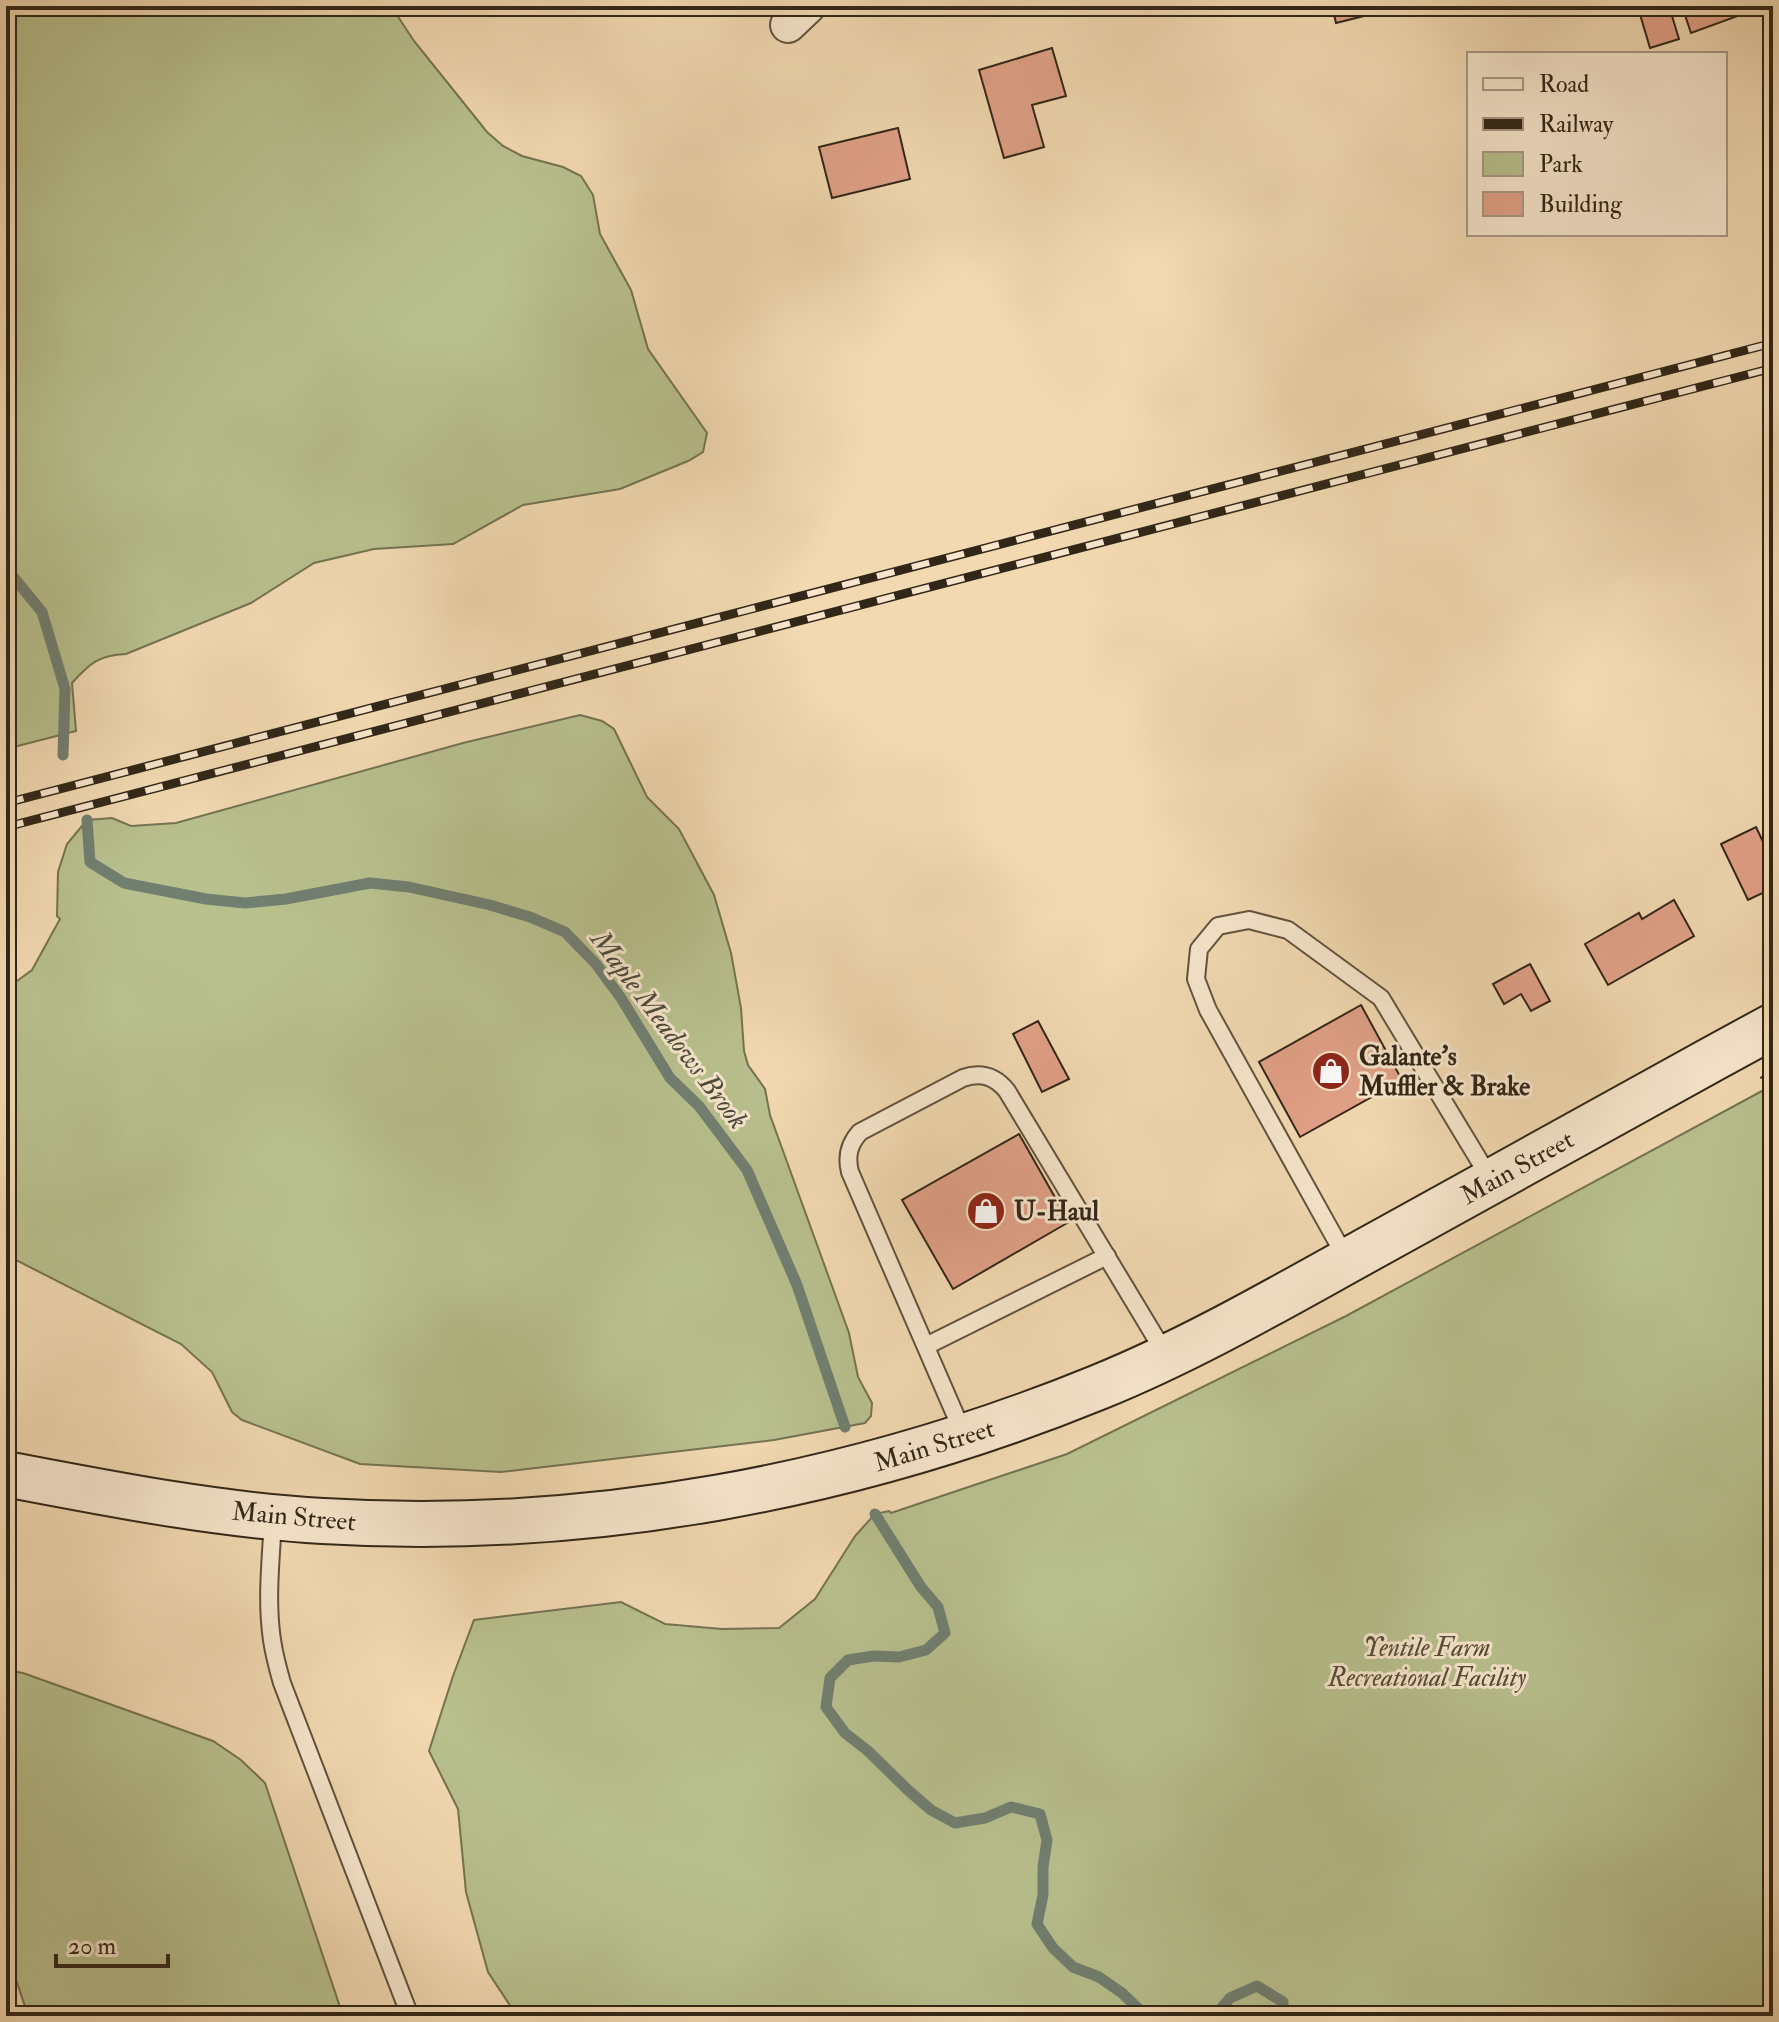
<svg xmlns="http://www.w3.org/2000/svg" width="1779" height="2022" font-family="'IM FELL Double Pica',serif">
<rect width="100%" height="100%" fill="#f2d9b2"/>
<filter id="stains"><feTurbulence type="fractalNoise" baseFrequency=".0025" numOctaves="4"/><feColorMatrix values="0 0 0 0 .2 0 0 0 0 .09 0 0 0 0 .02 0 0 0 .5 -.17"/></filter>
<radialGradient id="worn" r=".72"><stop offset=".6" stop-color="#630" stop-opacity="0"/><stop offset="1" stop-color="#630" stop-opacity=".3"/></radialGradient>
<g fill="#b8c08e" stroke="#747352" stroke-width="2">
<path d="M6 6H391L414 41 487 132 503 146 522 156 563 167 581 176 593 195 600 234 631 290 648 349 707 433 703 452 688 461 620 489 523 505 453 544 374 549 314 563 251 603 126 654C99 655 90 663 72 683L76 731 6 749Z"/>
<polygon points="580,715 602,721 614,729 647,797 679,829 714,895 731,953 741,1008 744,1051 748,1065 765,1089 770,1115 849,1333 858,1377 872,1403 871,1416 865,1423 774,1440 501,1472 360,1464 242,1420 232,1412 212,1372 181,1344 6,1255 6,989 32,970 60,919 57,916 58,872 67,844 87,820 112,818 131,826 176,823 463,743"/>
<polygon points="1773,1085 1773,2016 517,2016 488,1972 466,1892 458,1809 429,1751 453,1676 474,1620 621,1602 665,1624 722,1629 779,1628 815,1599 855,1536 875,1514 889,1511 891,1513 1067,1454 1346,1316"/>
<path d="M6 1670 23 1673 213 1741 241 1760 265 1783 343 2016H29C20 1996 16 1974 6 1956Z"/>
</g>
<g fill="none" stroke-linecap="round" stroke-linejoin="round">
<g stroke="#717f71" stroke-width="11">
<polyline points="6,568 42,612 65,689 63,755"/>
<polyline points="87,820 90,862 124,883 206,899 245,903 286,899 370,883 409,887 490,905 530,917 565,932 596,964 621,998 670,1078 699,1106 747,1170 797,1285 845,1427"/>
<polyline points="875,1514 921,1587 938,1607 945,1633 926,1650 899,1657 874,1656 848,1660 830,1678 826,1707 845,1733 868,1751 909,1791 931,1810 955,1823 985,1818 1011,1807 1040,1814 1047,1840 1043,1867 1043,1895 1037,1924 1053,1948 1073,1967 1099,1977 1122,1993 1146,2016"/>
<polyline points="1215,2016 1230,1998 1257,1986 1283,2002 1282,2016"/>
</g>
</g>
<g fill="#e1a188" stroke="#312617" stroke-width="2">
<polygon points="1332,6 1404,6 1336,23"/>
<polygon points="1656,6 1669,6 1679,39 1650,48 1639,11"/>
<polygon points="1682,6 1756,6 1757,9 1691,33"/>
<polygon points="1052,48 1066,96 1032,105 1044,147 1004,158 979,70"/>
<polygon points="898,128 910,179 832,198 819,147"/>
<polygon points="1756,827 1765,846 1773,842 1769,833 1773,831 1773,888 1748,900 1721,844"/>
<polygon points="1674,900 1694,936 1608,985 1585,944 1639,913 1642,919"/>
<polygon points="1530,964 1550,1001 1531,1011 1521,994 1504,1004 1493,984"/>
<polygon points="1361,1005 1402,1080 1300,1137 1259,1062"/>
<polygon points="1038,1021 1069,1079 1042,1092 1013,1034"/>
<polygon points="1019,1134 1069,1222 953,1289 902,1200"/>
</g>
<g fill="none" stroke-linecap="round" stroke-linejoin="round">
<g stroke="#61533e" stroke-width="20">
<g id="service">
<polyline points="1346,1258 1208,1010 1196,979 1199,949 1218,926 1249,920 1288,930 1381,998 1491,1180"/>
<polyline points="926,1346 1107,1256"/>
<path d="M964 1435 850 1172C846 1156 849 1144 860 1132L963 1078C981 1072 995 1076 1007 1091L1166 1355"/>
<path d="M273 1519C271 1559 266 1600 272 1640 274 1654 278 1669 282 1683L410 2016"/>
</g>
</g>
<g stroke="#61533e" stroke-width="38">
<polyline id="minor" points="788,25 808,6"/>
</g>
<g stroke="#312617" stroke-width="48">
<path id="secondary" d="M6 1474C111 1494 217 1515 323 1521 588 1537 854 1487 1099 1387 1195 1348 1285 1295 1376 1245 1508 1172 1640 1098 1773 1026"/>
</g>
<polyline stroke="#312617" stroke-width="5" stroke-dasharray="2 4" stroke-linecap="butt" points="1762,1076 1773,1096"/>
<use href="#service" stroke="#f7e6cd" stroke-width="16"/>
<use href="#minor" stroke="#f7e6cd" stroke-width="34"/>
<use href="#secondary" stroke="#f7e6cd" stroke-width="44"/>
<g stroke="#312617" stroke-width="9">
<g id="rail">
<polyline points="6,803 1773,343"/>
<polyline points="6,827 1773,368"/>
</g>
</g>
<use href="#rail" stroke="#f7e6cd" stroke-width="6" stroke-dasharray="18" stroke-linecap="butt"/>
</g>
<defs>
<g id="shop-disc" transform="scale(2)"><circle r="9.5" fill="#8f2418" stroke="#f7e6cd"/><path d="M-5-2.5h2.3a2.7 3.5 0 0 1 5.4 0H5L5.5 6h-11ZM-1.5-2.5h3a1.5 2.3 0 0 0-3 0Z" fill="#fff"/></g>
</defs>
<g fill-rule="evenodd">
<use href="#shop-disc" x="1331" y="1071"/>
<use href="#shop-disc" x="986" y="1211"/>
</g>
<g text-anchor="middle" stroke-width="6" stroke-linejoin="round" paint-order="stroke">
<g font-size="26" font-weight="bold" fill="#312617" stroke="#f7e6cd" text-anchor="start">
<text x="1359" y="1065">Galante's<tspan x="1359" dy="30">Muffler &amp; Brake</tspan></text>
<text x="1014" y="1220">U-Haul</text>
</g>
<g font-size="26" fill="#312617" stroke="#f7e6cd">
<text transform="translate(1517 1167) rotate(-29)" y="9">Main Street</text>
<text transform="translate(934 1445) rotate(-17)" y="9">Main Street</text>
<text transform="translate(294 1516) rotate(5)" y="9">Main Street</text>
</g>
<g font-size="26" font-style="italic" fill="#534c35" stroke="#f7e6cd">
<text x="1427" y="1656">Yentile Farm<tspan x="1427" dy="30">Recreational Facility</tspan></text>
</g>
<g font-size="28" font-style="italic" fill="#4c4b3c" stroke="#f7e6cd">
<text transform="translate(670 1029) rotate(53)" y="10">Maple Meadows Brook</text>
</g>
</g>
<rect width="1779" height="2022" fill="none" stroke="#f2d9b2" stroke-width="32"/>
<rect x="8" y="8" width="1763" height="2006" fill="none" stroke="#312617" stroke-width="4"/>
<rect x="16" y="16" width="1747" height="1990" fill="none" stroke="#312617" stroke-width="2"/>
<rect x="1467" y="52" width="260" height="184" fill="#f7e6cd" stroke="#a89984" stroke-width="2"/>
<rect x="1483" y="78" width="40" height="12" fill="#f7e6cd" stroke="#a89984" stroke-width="2"/>
<text x="1539" y="92" font-size="24" fill="#312617">Road</text>
<rect x="1483" y="118" width="40" height="12" fill="#312617" stroke="#a89984" stroke-width="2"/>
<text x="1539" y="132" font-size="24" fill="#312617">Railway</text>
<rect x="1483" y="152" width="40" height="24" fill="#b8c08e" stroke="#a89984" stroke-width="2"/>
<text x="1539" y="172" font-size="24" fill="#312617">Park</text>
<rect x="1483" y="192" width="40" height="24" fill="#e1a188" stroke="#a89984" stroke-width="2"/>
<text x="1539" y="212" font-size="24" fill="#312617">Building</text>
<path d="M56 1954v12h112v-12" fill="none" stroke="#312617" stroke-width="4"/>
<text x="68" y="1954" font-size="24" fill="#312617" stroke="#f7e6cd" stroke-width="6" paint-order="stroke">20 m</text>
<rect width="100%" height="100%" filter="url(#stains)"/>
<rect width="100%" height="100%" fill="url(#worn)"/>
</svg>
